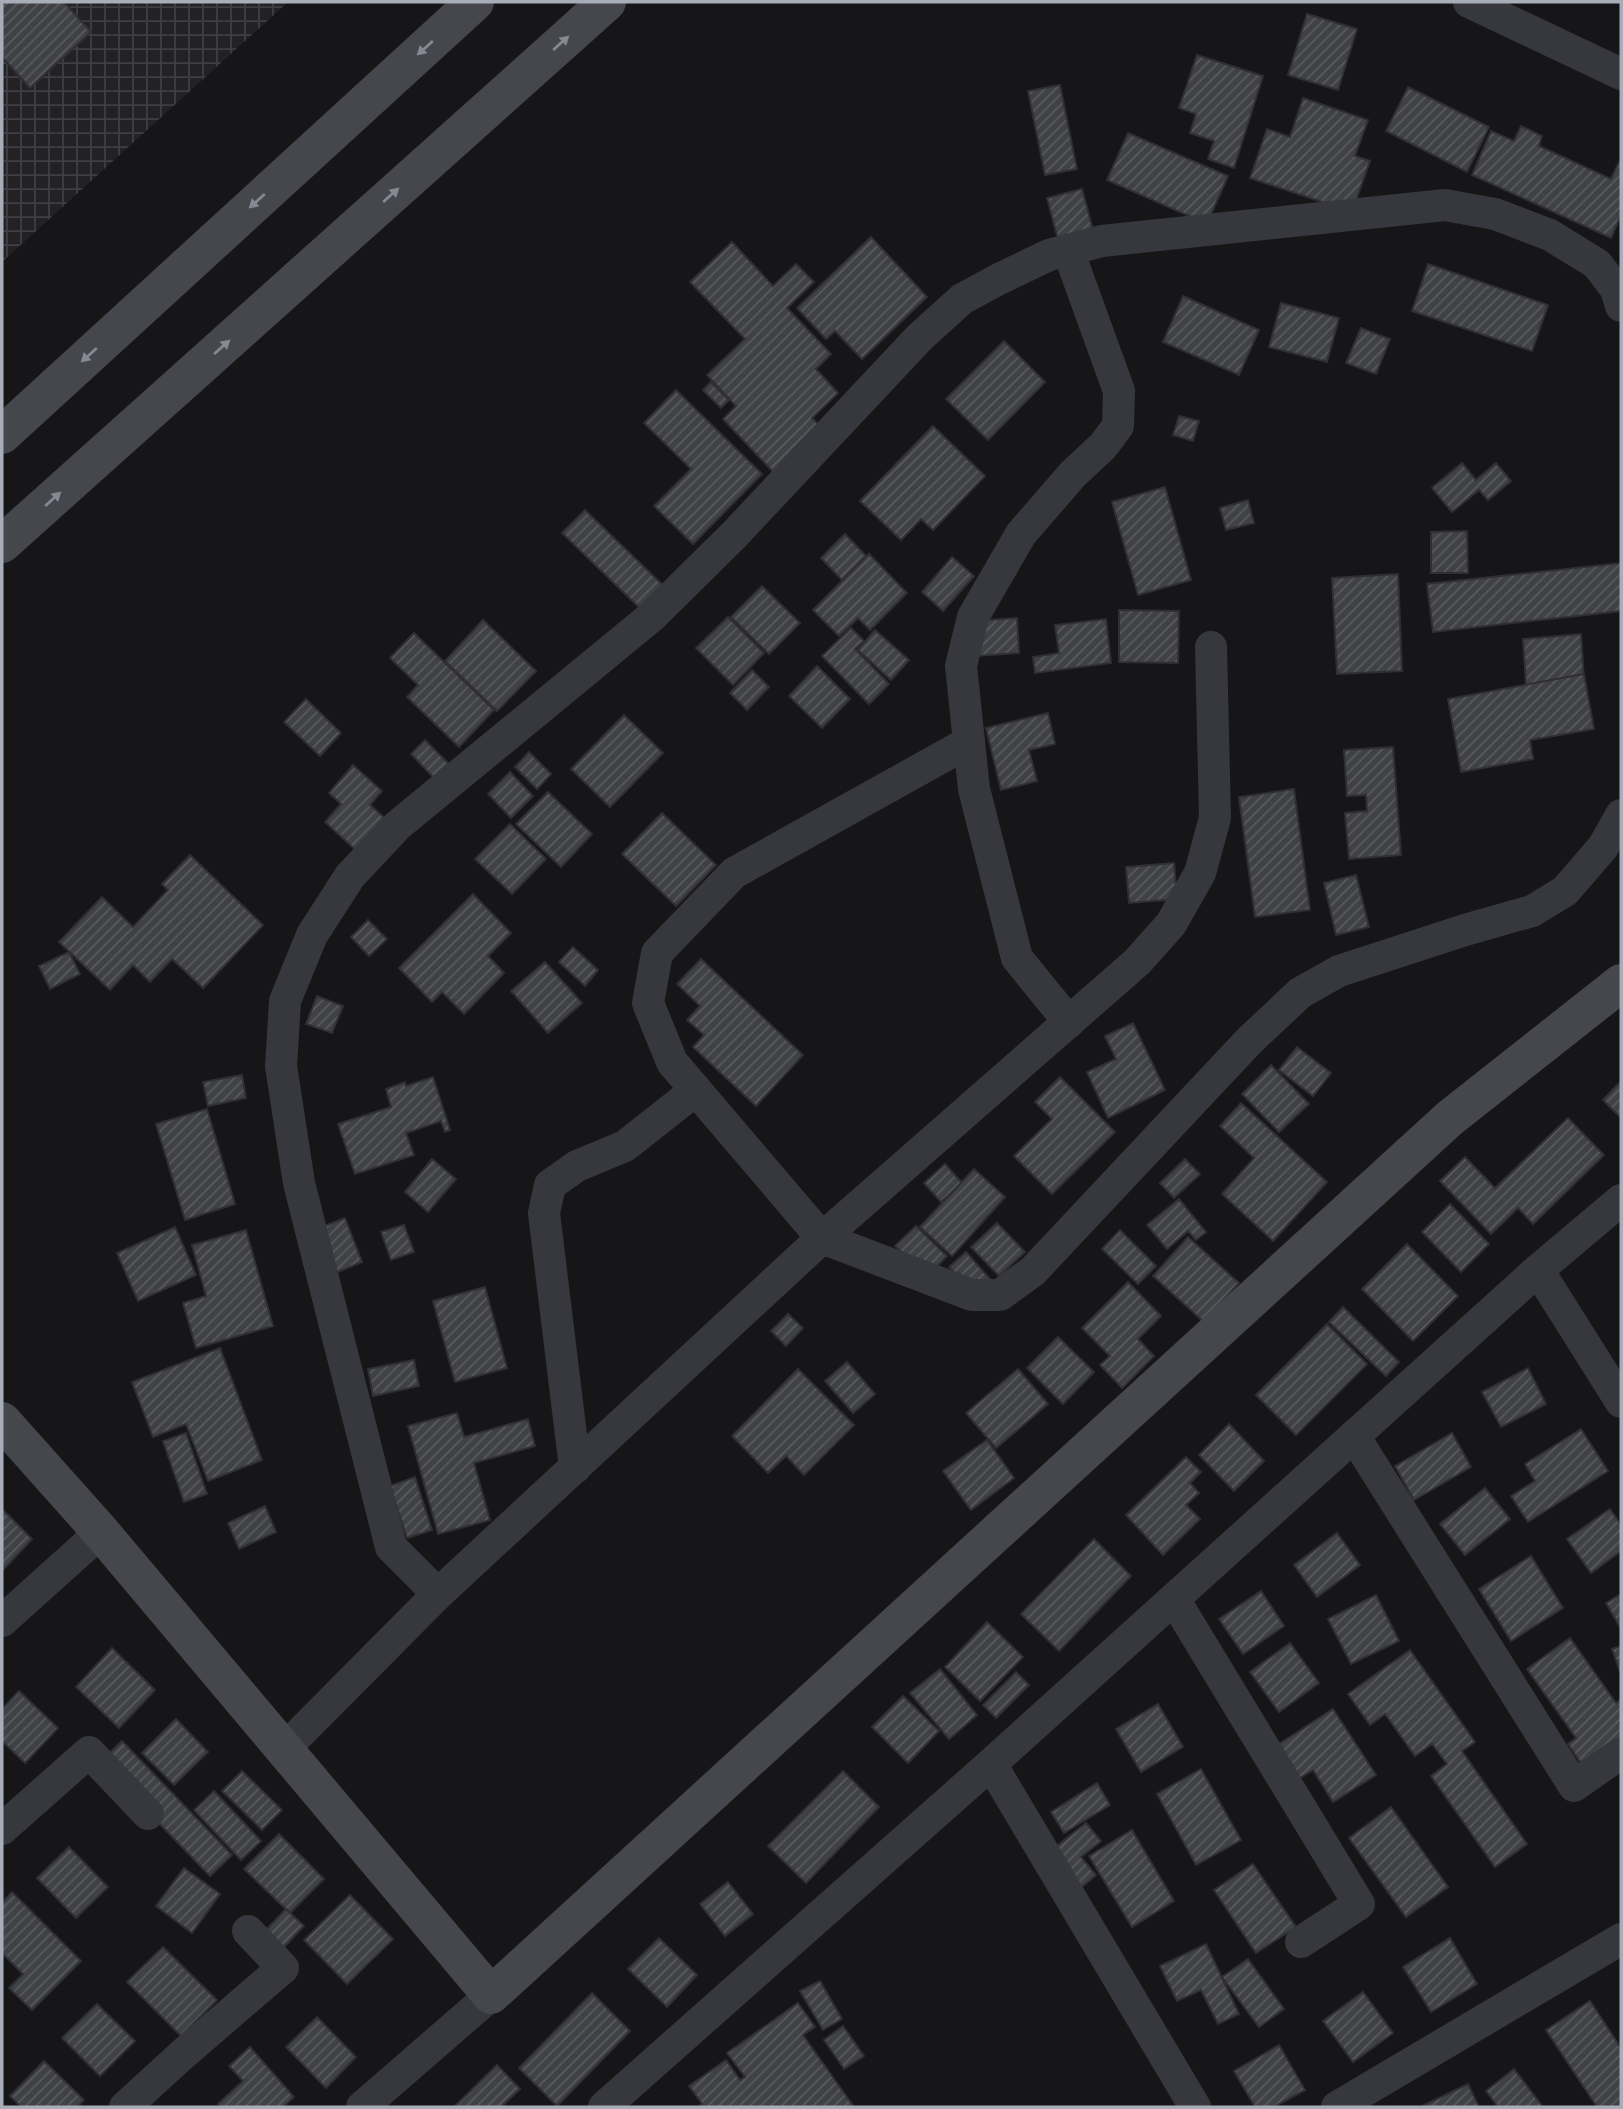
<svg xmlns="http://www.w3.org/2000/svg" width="1623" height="2109" font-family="Ubuntu,sans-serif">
<defs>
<pattern id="industrial-grid" width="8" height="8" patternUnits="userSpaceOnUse" patternTransform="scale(1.75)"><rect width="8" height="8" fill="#222225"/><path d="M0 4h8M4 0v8" fill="none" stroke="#3f3f43"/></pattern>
<pattern id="building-hatch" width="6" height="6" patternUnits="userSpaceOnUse" patternTransform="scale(1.75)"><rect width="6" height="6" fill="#404145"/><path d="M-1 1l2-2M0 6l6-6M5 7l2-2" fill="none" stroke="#595a5e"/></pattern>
</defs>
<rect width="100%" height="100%" fill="#161618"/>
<polygon fill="url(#industrial-grid)" points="2,2 288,2 2,262"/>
<g fill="url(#building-hatch)" stroke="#303034" stroke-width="2">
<polygon points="2,2 64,2 91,32 30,88 2,57"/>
<polygon points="1307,14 1357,29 1338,90 1288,75"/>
<polygon points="1197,55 1263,76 1234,168 1208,159 1214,141 1190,133 1196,114 1179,108"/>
<polygon points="1060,85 1077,169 1045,175 1028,91"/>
<polygon points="1408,87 1489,127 1467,172 1386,131"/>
<polygon points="1303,98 1368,120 1355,156 1370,161 1352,212 1250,178 1267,129 1290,137"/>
<polygon points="1521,126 1542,136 1539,146 1611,179 1619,162 1621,163 1621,215 1611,238 1472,175 1491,131 1514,141"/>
<polygon points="1128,133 1228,176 1207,224 1107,180"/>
<polygon points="1082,189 1095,237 1060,247 1047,198"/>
<polygon points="871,237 927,297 862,359 835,331 826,339 797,308"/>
<polygon points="732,242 773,286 796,264 814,282 787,308 831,354 816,369 838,393 812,418 822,428 775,474 723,419 736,406 707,375 745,339 690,282"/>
<polygon points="1428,264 1548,305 1532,351 1412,311"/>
<polygon points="1183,296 1259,330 1239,375 1163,342"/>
<polygon points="1281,303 1339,318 1327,362 1269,347"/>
<polygon points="1361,328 1390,339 1376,374 1346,363"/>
<polygon points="1004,341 1045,382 988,440 946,399"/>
<polygon points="711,382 729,400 721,408 703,390"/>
<polygon points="676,390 762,474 693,544 654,506 691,469 644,423"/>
<polygon points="1179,416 1199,421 1193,441 1173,435"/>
<polygon points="933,426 985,476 933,530 921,519 901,540 860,501"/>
<polygon points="1462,463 1476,480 1496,463 1511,481 1488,500 1479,490 1452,512 1432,488"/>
<polygon points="1165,487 1191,580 1138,595 1112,502"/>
<polygon points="1248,500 1254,523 1226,530 1220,508"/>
<polygon points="585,510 669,591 646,614 562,533"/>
<polygon points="1467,531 1468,573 1431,573 1431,532"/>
<polygon points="845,534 866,556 842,580 821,558"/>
<polygon points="869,554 907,593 870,630 858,618 839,636 813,610"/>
<polygon points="952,557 974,576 943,611 922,592"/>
<polygon points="1621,563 1621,611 1433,632 1427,584"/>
<polygon points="1398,574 1402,671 1337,674 1332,578"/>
<polygon points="762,586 800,623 769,654 731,617"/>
<polygon points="1119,610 1179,611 1178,663 1119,662"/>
<polygon points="728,617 764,653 733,685 696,648"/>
<polygon points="1017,618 1019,653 976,656 974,621"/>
<polygon points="1106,619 1111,663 1035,673 1033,657 1059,653 1055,625"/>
<polygon points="483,620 536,671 497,711 445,661"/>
<polygon points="851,628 864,641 855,649 889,684 869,704 822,656"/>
<polygon points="875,630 909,660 891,680 858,650"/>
<polygon points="414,633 494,710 459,747 407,697 418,685 390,658"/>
<polygon points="1581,634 1584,680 1526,685 1523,639"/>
<polygon points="817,666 850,699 822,728 789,696"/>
<polygon points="752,670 769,687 747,710 730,693"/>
<polygon points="1584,674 1594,729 1530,740 1533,759 1461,772 1448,699"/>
<polygon points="306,699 341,733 320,756 284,722"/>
<polygon points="1048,713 1055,744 1029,750 1037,781 1001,790 986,728"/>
<polygon points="624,715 663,753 610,807 571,769"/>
<polygon points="425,740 453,768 438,782 411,754"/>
<polygon points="1393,747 1401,855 1349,859 1345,813 1367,811 1366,795 1347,796 1344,750"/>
<polygon points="529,752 551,774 537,789 515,767"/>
<polygon points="353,765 382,791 370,805 387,820 359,853 325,822 341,804 329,793"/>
<polygon points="510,772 533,796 511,818 488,794"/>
<polygon points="1294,789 1310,910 1255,917 1239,797"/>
<polygon points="548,792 592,834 561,867 516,824"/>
<polygon points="662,813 716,865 676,906 622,854"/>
<polygon points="510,824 546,859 512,894 475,859"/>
<polygon points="190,855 263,925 203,988 172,959 150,982 133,965 110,990 59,942 102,897 133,927 168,890 162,884"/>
<polygon points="1174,863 1177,899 1129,903 1126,867"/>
<polygon points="1356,875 1369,927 1336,935 1324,883"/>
<polygon points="473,894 511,933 488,956 504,973 464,1014 442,992 432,1002 399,968"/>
<polygon points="368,920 387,939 369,956 351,937"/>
<polygon points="573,947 598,970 585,986 559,962"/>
<polygon points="69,952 80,974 50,989 39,966"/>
<polygon points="701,959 803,1055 756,1106 693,1047 704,1035 687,1020 700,1006 677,984"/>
<polygon points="545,962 582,1003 548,1033 511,991"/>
<polygon points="317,996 343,1006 332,1033 306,1024"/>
<polygon points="1133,1023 1165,1090 1108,1118 1087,1072 1116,1059 1105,1036"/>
<polygon points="1297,1047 1331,1073 1313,1096 1279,1070"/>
<polygon points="1271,1065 1309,1104 1279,1132 1242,1094"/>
<polygon points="242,1075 246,1098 208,1106 203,1082"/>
<polygon points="433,1077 450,1130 445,1132 441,1121 406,1133 414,1155 355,1174 338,1124 391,1107 386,1089 405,1082 406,1086"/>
<polygon points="1060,1077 1115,1132 1052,1194 1014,1156 1052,1119 1035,1102"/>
<polygon points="1621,1081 1621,1118 1603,1100"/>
<polygon points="1241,1103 1327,1182 1273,1241 1222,1194 1254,1158 1220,1126"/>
<polygon points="207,1109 235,1204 185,1220 156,1124"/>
<polygon points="1568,1118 1604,1155 1533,1224 1518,1208 1491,1234 1440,1181 1465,1157 1495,1188"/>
<polygon points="432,1159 456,1179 428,1212 405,1192"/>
<polygon points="1185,1159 1200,1174 1174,1198 1160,1183"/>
<polygon points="945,1164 962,1183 941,1202 924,1183"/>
<polygon points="974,1169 1005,1197 952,1256 920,1227"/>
<polygon points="1179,1199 1206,1232 1196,1240 1188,1231 1167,1249 1147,1225"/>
<polygon points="1450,1204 1489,1244 1461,1272 1422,1232"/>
<polygon points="345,1218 362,1262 333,1274 316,1229"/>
<polygon points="997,1223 1025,1252 999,1276 971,1247"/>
<polygon points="404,1225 414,1252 391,1260 381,1232"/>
<polygon points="916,1226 947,1256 927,1277 895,1246"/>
<polygon points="175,1227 196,1275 138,1301 117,1253"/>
<polygon points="246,1230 273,1326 196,1348 183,1303 206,1296 192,1245"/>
<polygon points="1120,1230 1156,1266 1138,1284 1102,1249"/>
<polygon points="1188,1237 1239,1283 1204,1322 1153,1276"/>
<polygon points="1407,1244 1458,1296 1413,1341 1362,1289"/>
<polygon points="966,1252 998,1288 981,1302 949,1267"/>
<polygon points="1128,1282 1161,1316 1138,1339 1154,1356 1122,1388 1100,1365 1110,1356 1082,1328"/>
<polygon points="485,1287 507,1368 455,1382 433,1301"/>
<polygon points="1343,1307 1399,1362 1386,1376 1329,1322"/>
<polygon points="788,1314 803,1328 786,1346 771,1331"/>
<polygon points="1327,1324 1367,1364 1296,1435 1256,1395"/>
<polygon points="1058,1337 1094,1372 1063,1404 1027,1368"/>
<polygon points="220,1348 262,1460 208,1481 186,1424 153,1437 132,1382"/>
<polygon points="414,1360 419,1386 373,1396 368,1369"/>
<polygon points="847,1362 875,1394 853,1413 825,1381"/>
<polygon points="1528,1368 1546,1404 1501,1427 1482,1392"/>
<polygon points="798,1369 854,1425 804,1475 786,1456 768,1473 732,1436"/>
<polygon points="1018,1369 1048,1404 996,1448 966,1413"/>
<polygon points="457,1413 464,1437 528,1419 535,1446 474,1463 490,1520 438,1534 408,1426"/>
<polygon points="1229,1424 1264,1461 1234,1491 1199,1455"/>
<polygon points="1581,1429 1608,1471 1528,1522 1511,1496 1535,1481 1525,1464"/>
<polygon points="186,1433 207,1494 184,1502 163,1441"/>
<polygon points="1452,1433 1471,1467 1414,1500 1395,1466"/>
<polygon points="987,1440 1014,1478 971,1510 943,1471"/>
<polygon points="1186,1457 1201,1472 1190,1483 1199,1493 1186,1505 1200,1519 1163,1555 1126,1515"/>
<polygon points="415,1477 432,1530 407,1538 390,1486"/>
<polygon points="1485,1488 1510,1519 1465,1555 1440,1524"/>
<polygon points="265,1506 276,1532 239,1549 228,1523"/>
<polygon points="2,1509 32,1539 2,1571"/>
<polygon points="1610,1509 1621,1525 1621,1551 1591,1573 1567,1539"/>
<polygon points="1337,1533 1360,1565 1317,1597 1294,1565"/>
<polygon points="1094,1539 1131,1576 1059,1651 1021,1614"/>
<polygon points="1531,1556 1563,1608 1511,1641 1479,1589"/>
<polygon points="1261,1591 1284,1626 1243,1654 1219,1619"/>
<polygon points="1621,1594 1621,1629 1606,1603"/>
<polygon points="1376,1595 1399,1641 1351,1664 1328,1619"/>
<polygon points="987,1622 1023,1657 980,1701 945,1667"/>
<polygon points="1570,1638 1616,1703 1621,1699 1621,1741 1584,1768 1568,1744 1576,1738 1527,1669"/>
<polygon points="1290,1643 1319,1683 1279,1712 1250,1672"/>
<polygon points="1621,1646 1621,1675 1612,1649"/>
<polygon points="112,1648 155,1690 119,1728 76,1687"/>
<polygon points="1410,1650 1475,1742 1462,1751 1527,1844 1495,1867 1431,1776 1447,1764 1432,1744 1415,1756 1385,1714 1370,1725 1348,1694"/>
<polygon points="940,1669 977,1715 949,1739 910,1693"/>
<polygon points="1016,1672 1029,1685 996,1718 983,1705"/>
<polygon points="19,1691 58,1728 25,1763 2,1741 2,1709"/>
<polygon points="903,1696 939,1731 908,1763 872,1727"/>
<polygon points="1158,1704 1183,1747 1141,1772 1116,1729"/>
<polygon points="1333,1709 1376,1775 1333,1802 1313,1770 1300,1778 1279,1744"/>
<polygon points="176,1719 208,1752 174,1785 142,1753"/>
<polygon points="122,1741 232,1855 210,1876 100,1762"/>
<polygon points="1201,1769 1241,1840 1196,1865 1157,1794"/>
<polygon points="242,1771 282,1810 262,1830 222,1791"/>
<polygon points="843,1771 879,1807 806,1883 768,1846"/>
<polygon points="1097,1783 1110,1805 1064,1833 1051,1812"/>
<polygon points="214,1791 261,1841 241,1860 194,1810"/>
<polygon points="1391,1807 1448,1887 1406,1917 1349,1838"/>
<polygon points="1086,1823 1101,1841 1081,1857 1096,1875 1072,1895 1043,1857"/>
<polygon points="1132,1830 1174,1901 1132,1927 1089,1856"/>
<polygon points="279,1834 324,1879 290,1913 244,1869"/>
<polygon points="69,1847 108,1887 76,1918 37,1878"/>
<polygon points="1253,1864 1296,1927 1256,1953 1214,1890"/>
<polygon points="184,1868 220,1894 192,1933 156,1906"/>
<polygon points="728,1882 753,1914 725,1936 700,1904"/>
<polygon points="12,1892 81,1961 32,2010 9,1988 23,1974 2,1953 2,1903"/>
<polygon points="350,1895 393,1939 347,1984 304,1940"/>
<polygon points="286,1909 304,1926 281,1950 263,1933"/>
<polygon points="659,1938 697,1975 667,2007 628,1969"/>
<polygon points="1450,1938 1477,1984 1431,2012 1403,1967"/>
<polygon points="1206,1944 1239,2014 1218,2024 1201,1990 1177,2001 1160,1966"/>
<polygon points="163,1947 217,2000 181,2036 127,1982"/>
<polygon points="1248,1959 1284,2009 1259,2027 1222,1977"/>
<polygon points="820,1981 842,2019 823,2030 800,1991"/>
<polygon points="1363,1992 1393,2033 1353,2062 1323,2021"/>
<polygon points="592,1993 630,2031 557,2106 519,2068"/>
<polygon points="1590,2001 1621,2048 1621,2107 1597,2107 1546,2030"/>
<polygon points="798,2003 815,2027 803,2035 854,2107 698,2107 702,2104 689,2086 726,2060 740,2080 745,2077 727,2053"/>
<polygon points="97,2004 135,2041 100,2076 62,2038"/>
<polygon points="317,2017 356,2057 326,2088 286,2047"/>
<polygon points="843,2026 864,2056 844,2069 824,2040"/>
<polygon points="1279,2045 1305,2090 1274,2107 1255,2107 1234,2071"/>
<polygon points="250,2047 294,2097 283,2107 220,2107 218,2104 243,2081 229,2066"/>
<polygon points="44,2061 84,2100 77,2107 21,2107 10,2096"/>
<polygon points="497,2065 520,2089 501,2107 454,2107"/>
<polygon points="1514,2069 1543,2107 1498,2107 1486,2091"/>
<polygon points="1468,2084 1479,2107 1425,2107 1424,2105"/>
</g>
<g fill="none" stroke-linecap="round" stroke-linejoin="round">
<g stroke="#37383d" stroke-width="32">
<polyline points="1469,2 1621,74"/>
<polyline points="1068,250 1119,391 1118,426 1103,446 1073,474 1021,534 973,617 961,666 974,789 1017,958 1069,1022"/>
<polyline points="969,742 734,873 657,953 648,1003 672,1062 822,1238 972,1295 1000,1295 1033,1271 1249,1041 1300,993 1339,971 1465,930 1532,911 1565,891 1603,847 1621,815"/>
<polyline points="1538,1270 1621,1402"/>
<polyline points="1354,1436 1574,1786 1621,1753"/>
<polyline points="575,1468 544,1213 550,1185 577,1166 625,1146 696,1090"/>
<polyline points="438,1594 391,1547 299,1183 281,1066 285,1001 312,935 350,876 397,826 651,617 734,535 920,337 962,299 999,279 1049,255 1102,241 1445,205 1495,214 1550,235 1597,264 1616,289 1621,306"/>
<polyline points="1174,1599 1359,1904 1301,1942"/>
<polyline points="2,1621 101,1532"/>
<polyline points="284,1749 438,1594 822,1238 1137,962 1171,924 1200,873 1215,818 1211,647"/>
<polyline points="991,1764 1195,2107"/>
<polyline points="2,1829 89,1752 148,1814"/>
<polyline points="125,2107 183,2054 283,1968 248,1931"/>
<polyline points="362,2107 491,1995"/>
<polyline points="604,2107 991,1764 1538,1270 1621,1200"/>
<polyline points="1337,2107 1621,1939"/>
</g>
<g stroke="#45474d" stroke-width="38">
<polyline points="2,435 475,2"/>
<polyline points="2,544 607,2"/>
<polyline points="2,1421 101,1532 491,1995 1450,1118 1621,983"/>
</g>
</g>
<defs><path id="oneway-solid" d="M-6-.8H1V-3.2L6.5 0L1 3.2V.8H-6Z" transform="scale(1.75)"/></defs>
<g fill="#858993">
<use href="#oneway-solid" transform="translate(561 43) rotate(-42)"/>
<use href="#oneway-solid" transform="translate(425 48) rotate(138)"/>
<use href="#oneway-solid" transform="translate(391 195) rotate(-42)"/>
<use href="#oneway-solid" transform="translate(257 201) rotate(138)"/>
<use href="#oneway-solid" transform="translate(222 347) rotate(-42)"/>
<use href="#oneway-solid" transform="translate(89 355) rotate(138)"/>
<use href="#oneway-solid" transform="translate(53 499) rotate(-42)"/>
</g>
<rect width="1623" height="2109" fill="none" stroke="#a8adb8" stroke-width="7"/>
</svg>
